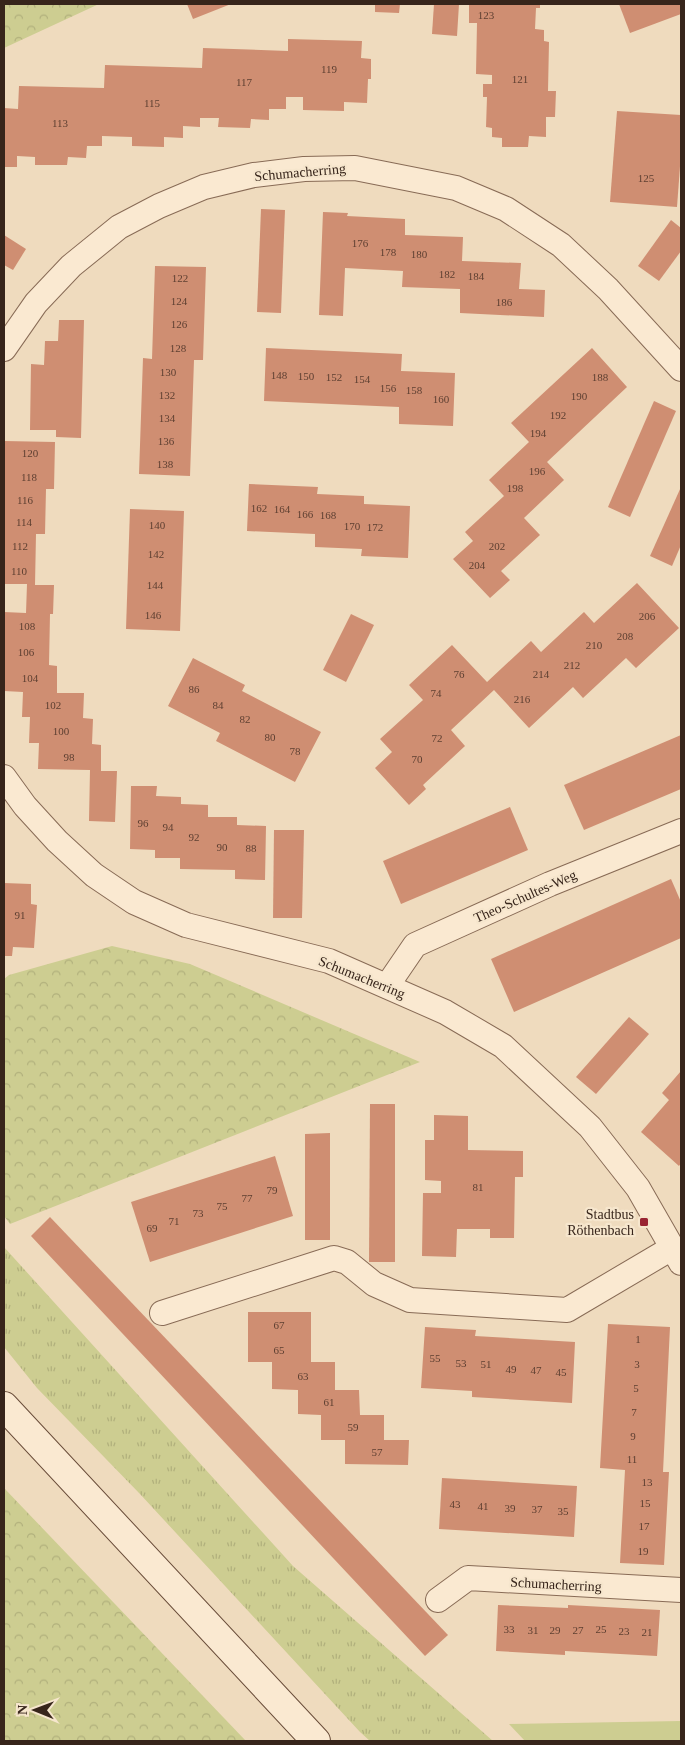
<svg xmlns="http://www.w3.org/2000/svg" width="685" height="1745" font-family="Georgia,serif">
<defs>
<pattern id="grass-tufts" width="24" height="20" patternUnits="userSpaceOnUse" patternTransform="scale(1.25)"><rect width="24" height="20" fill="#cdcd91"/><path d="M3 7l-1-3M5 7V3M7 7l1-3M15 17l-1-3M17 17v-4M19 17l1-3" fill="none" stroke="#b1b07c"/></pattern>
<pattern id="forest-crowns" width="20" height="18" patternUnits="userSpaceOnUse" patternTransform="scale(1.25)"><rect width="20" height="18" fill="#cdcd91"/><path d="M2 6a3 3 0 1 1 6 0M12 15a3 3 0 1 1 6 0" fill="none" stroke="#b1b07c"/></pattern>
</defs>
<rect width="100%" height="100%" fill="#efdbbe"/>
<polygon fill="url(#grass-tufts)" points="4,1247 293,1566 493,1741 370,1741 360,1732 140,1494 37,1388 4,1347"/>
<g fill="url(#forest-crowns)">
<polygon points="4,4 99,4 4,48"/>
<polygon points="112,946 190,964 420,1062 10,1224 4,1216 4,979 9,975"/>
<polygon points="4,1488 246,1741 4,1741"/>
</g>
<polygon fill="#cdcd91" points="681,1721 681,1741 525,1741 509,1724"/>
<g fill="#cf8e72">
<polygon points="187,4 231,4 193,19"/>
<polygon points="375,4 400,4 399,13 375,12"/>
<polygon points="434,4 459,4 457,36 432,34"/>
<polygon points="469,4 540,4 540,8 536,8 535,29 544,30 544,41 549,42 548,91 556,91 555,117 546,117 546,137 529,136 528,147 502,147 502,138 492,137 492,128 486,127 487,97 483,97 483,84 492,84 492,75 476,74 477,23 469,23"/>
<polygon points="619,4 681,4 681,14 630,33"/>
<polygon points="288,39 362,41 361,58 371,59 371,79 368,79 367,103 344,102 344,111 303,110 303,97 286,97 286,109 269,109 269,120 251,119 250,128 218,127 219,118 200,118 200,127 183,126 183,138 164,137 164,147 132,146 132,137 102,136 102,146 87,146 86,158 68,157 67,165 35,165 35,157 17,156 17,167 4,167 4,108 18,109 19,86 104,88 105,65 202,68 203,48 288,51"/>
<polygon points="617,111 681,115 681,153 677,207 610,202"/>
<polygon points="261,209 285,210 281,313 257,312"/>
<polygon points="323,212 348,213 347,216 405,219 405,235 463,237 462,261 521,263 519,289 545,290 544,317 460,313 460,289 402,287 403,271 345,268 343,316 319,315"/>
<polygon points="671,220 681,228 681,251 659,281 638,266"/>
<polygon points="4,235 26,249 13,270 4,265"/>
<polygon points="155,266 206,267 203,360 194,360 190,476 139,474 143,358 152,359"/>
<polygon points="59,320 84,320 81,438 56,437 56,430 30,430 31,364 44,365 45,341 58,341"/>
<polygon points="266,348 402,354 401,371 455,373 453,426 399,424 399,407 264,401"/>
<polygon points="592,348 627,387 547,462 564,480 524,518 540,535 501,571 510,580 490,598 453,559 473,541 465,532 504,496 489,480 529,442 511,423"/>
<polygon points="654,401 676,411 630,517 608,507"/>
<polygon points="4,441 55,442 54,489 46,489 45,534 36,534 35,585 54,585 53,614 50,614 49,665 57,666 57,693 84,693 83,718 93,719 92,744 101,745 101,771 117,771 115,822 89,821 90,770 38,769 39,743 29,743 30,717 22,717 23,692 4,691 4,612 26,613 27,584 4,584"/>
<polygon points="249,484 318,487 317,494 364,496 364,504 410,506 408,558 361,556 362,549 315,547 315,534 247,531"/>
<polygon points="681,487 681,545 672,566 650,556"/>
<polygon points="130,509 184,511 180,631 126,629"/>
<polygon points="637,583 679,628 636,668 626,658 583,698 573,687 529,728 494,690 451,730 465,746 423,785 426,789 409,805 375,768 392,752 380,739 423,700 409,685 452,645 487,682 531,641 541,652 584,612 594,623"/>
<polygon points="351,614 374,625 346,682 323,670"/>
<polygon points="193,658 245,685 242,691 321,732 295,782 216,741 220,733 168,706"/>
<polygon points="681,735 681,789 584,830 564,785"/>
<polygon points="131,786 157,786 156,796 181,797 181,804 208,805 208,817 237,817 237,825 266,826 265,880 235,879 235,870 180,869 180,858 155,858 155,850 130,849"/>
<polygon points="510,807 528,850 401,904 383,861"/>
<polygon points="274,830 304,830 302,918 273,918"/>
<polygon points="671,879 681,902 681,938 514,1012 491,959"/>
<polygon points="4,883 31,884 31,904 37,905 34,948 13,947 12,956 4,956"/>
<polygon points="629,1017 649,1034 596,1094 576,1077"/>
<polygon points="681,1071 681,1163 679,1166 641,1132 669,1100 662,1093"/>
<polygon points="370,1104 395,1104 395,1262 369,1262"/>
<polygon points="434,1115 468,1116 468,1150 523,1151 523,1177 515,1177 514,1238 490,1238 490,1229 457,1229 456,1257 422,1256 423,1193 441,1193 441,1181 425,1180 425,1140 434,1140"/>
<polygon points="330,1133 330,1240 305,1240 305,1134"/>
<polygon points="275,1156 293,1216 150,1262 131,1202"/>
<polygon points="50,1217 448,1635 425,1656 31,1236"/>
<polygon points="248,1312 311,1312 311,1362 335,1362 335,1390 359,1390 360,1415 384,1415 384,1440 409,1440 408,1465 345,1464 345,1440 321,1440 321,1415 298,1414 298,1390 272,1389 272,1362 248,1362"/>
<polygon points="608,1324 670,1327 663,1472 669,1472 664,1565 620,1563 625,1470 600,1468"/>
<polygon points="425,1327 476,1330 475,1336 575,1342 572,1403 472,1397 472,1391 421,1388"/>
<polygon points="442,1478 577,1486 574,1537 439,1529"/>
<polygon points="498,1605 568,1608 568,1605 660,1610 657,1656 565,1651 565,1655 496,1651"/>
</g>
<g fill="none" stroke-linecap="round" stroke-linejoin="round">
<g stroke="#886b56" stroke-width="26">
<g id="street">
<polyline points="4,349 36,303 71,266 119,227 159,206 204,187 254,175 304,169 355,168 456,188 506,209 561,245 608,289 681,369"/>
<polyline points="4,777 25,806 57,841 94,875 134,902 186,925 329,961 445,1012 503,1046 590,1127 638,1188 681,1263"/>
<polyline points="387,986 415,945 550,884 681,831"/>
<polyline points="162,1313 334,1258 347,1262 374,1284 410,1300 567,1310 672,1248"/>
<polyline points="438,1600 468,1578 681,1590"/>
</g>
</g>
<g stroke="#694c39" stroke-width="30">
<polyline id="secondary" points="4,1406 316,1741"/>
</g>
<use href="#street" stroke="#fae9d1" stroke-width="24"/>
<use href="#secondary" stroke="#fae9d1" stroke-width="28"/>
</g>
<rect fill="#992432" stroke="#f6e6cd" stroke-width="2" x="639" y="1217" width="10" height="10" rx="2.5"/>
<g text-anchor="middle" stroke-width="4.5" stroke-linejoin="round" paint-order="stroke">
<g font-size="11" fill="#5d3f31">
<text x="486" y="19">123</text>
<text x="329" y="73">119</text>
<text x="520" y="83">121</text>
<text x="244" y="86">117</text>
<text x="152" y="107">115</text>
<text x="60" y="127">113</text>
<text x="646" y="182">125</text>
<text x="360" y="247">176</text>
<text x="388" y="256">178</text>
<text x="419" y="258">180</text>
<text x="447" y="278">182</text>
<text x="476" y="280">184</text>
<text x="180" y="282">122</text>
<text x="179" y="305">124</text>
<text x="504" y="306">186</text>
<text x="179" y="328">126</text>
<text x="178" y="352">128</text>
<text x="168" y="376">130</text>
<text x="279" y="379">148</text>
<text x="306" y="380">150</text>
<text x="334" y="381">152</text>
<text x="600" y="381">188</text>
<text x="362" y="383">154</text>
<text x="388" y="392">156</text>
<text x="414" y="394">158</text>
<text x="167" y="399">132</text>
<text x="579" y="400">190</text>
<text x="441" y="403">160</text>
<text x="558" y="419">192</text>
<text x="167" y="422">134</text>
<text x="538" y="437">194</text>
<text x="166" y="445">136</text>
<text x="30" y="457">120</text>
<text x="165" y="468">138</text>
<text x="537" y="475">196</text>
<text x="29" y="481">118</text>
<text x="515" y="492">198</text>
<text x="25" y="504">116</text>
<text x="259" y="512">162</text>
<text x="282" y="513">164</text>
<text x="305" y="518">166</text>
<text x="328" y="519">168</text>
<text x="24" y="526">114</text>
<text x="157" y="529">140</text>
<text x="352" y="530">170</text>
<text x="375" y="531">172</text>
<text x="20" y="550">112</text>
<text x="497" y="550">202</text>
<text x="156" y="558">142</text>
<text x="477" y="569">204</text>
<text x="19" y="575">110</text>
<text x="155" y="589">144</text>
<text x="153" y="619">146</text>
<text x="647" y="620">206</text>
<text x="27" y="630">108</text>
<text x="625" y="640">208</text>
<text x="594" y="649">210</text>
<text x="26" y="656">106</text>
<text x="572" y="669">212</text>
<text x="459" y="678">76</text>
<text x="541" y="678">214</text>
<text x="30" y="682">104</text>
<text x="194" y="693">86</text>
<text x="436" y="697">74</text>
<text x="522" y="703">216</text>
<text x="53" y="709">102</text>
<text x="218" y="709">84</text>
<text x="245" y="723">82</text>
<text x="61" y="735">100</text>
<text x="270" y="741">80</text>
<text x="437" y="742">72</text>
<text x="295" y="755">78</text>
<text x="69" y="761">98</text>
<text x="417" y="763">70</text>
<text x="143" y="827">96</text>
<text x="168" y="831">94</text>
<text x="194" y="841">92</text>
<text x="222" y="851">90</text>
<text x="251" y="852">88</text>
<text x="20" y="919">91</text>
<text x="478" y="1191">81</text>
<text x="272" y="1194">79</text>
<text x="247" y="1202">77</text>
<text x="222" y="1210">75</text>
<text x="198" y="1217">73</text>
<text x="174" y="1225">71</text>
<text x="152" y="1232">69</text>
<text x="279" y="1329">67</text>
<text x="638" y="1343">1</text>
<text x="279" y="1354">65</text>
<text x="435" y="1362">55</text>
<text x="461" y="1367">53</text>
<text x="486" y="1368">51</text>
<text x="637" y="1368">3</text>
<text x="511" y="1373">49</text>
<text x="536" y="1374">47</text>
<text x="561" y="1376">45</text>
<text x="303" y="1380">63</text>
<text x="636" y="1392">5</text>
<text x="329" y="1406">61</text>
<text x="634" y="1416">7</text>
<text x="353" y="1431">59</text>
<text x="633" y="1440">9</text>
<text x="377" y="1456">57</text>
<text x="632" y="1463">11</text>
<text x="647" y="1486">13</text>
<text x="645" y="1507">15</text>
<text x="455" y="1508">43</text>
<text x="483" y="1510">41</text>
<text x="510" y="1512">39</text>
<text x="537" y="1513">37</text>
<text x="563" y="1515">35</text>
<text x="644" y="1530">17</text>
<text x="643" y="1555">19</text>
<text x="509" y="1633">33</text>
<text x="601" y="1633">25</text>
<text x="533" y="1634">31</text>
<text x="555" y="1634">29</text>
<text x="578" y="1634">27</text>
<text x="624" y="1635">23</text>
<text x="647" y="1636">21</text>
</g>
<g font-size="14" fill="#37251b" stroke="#f6e6cd">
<text transform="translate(300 172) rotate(-5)" y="5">Schumacherring</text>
<text transform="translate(525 896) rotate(-24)" y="5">Theo-Schultes-Weg</text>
<text transform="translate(362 977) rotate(22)" y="5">Schumacherring</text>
<text transform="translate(556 1584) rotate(3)" y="5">Schumacherring</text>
</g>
<g font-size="14" fill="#37251b" stroke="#f6e6cd" text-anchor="end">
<text x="634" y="1219">Stadtbus<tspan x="634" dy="16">Röthenbach</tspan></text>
</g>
</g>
<rect width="685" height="1745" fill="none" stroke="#37251b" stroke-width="10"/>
<g transform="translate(35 1710) rotate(271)" stroke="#f6e6cd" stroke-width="4" paint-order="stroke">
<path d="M0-4L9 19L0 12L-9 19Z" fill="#37251b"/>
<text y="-8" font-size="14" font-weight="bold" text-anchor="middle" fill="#37251b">N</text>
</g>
</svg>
